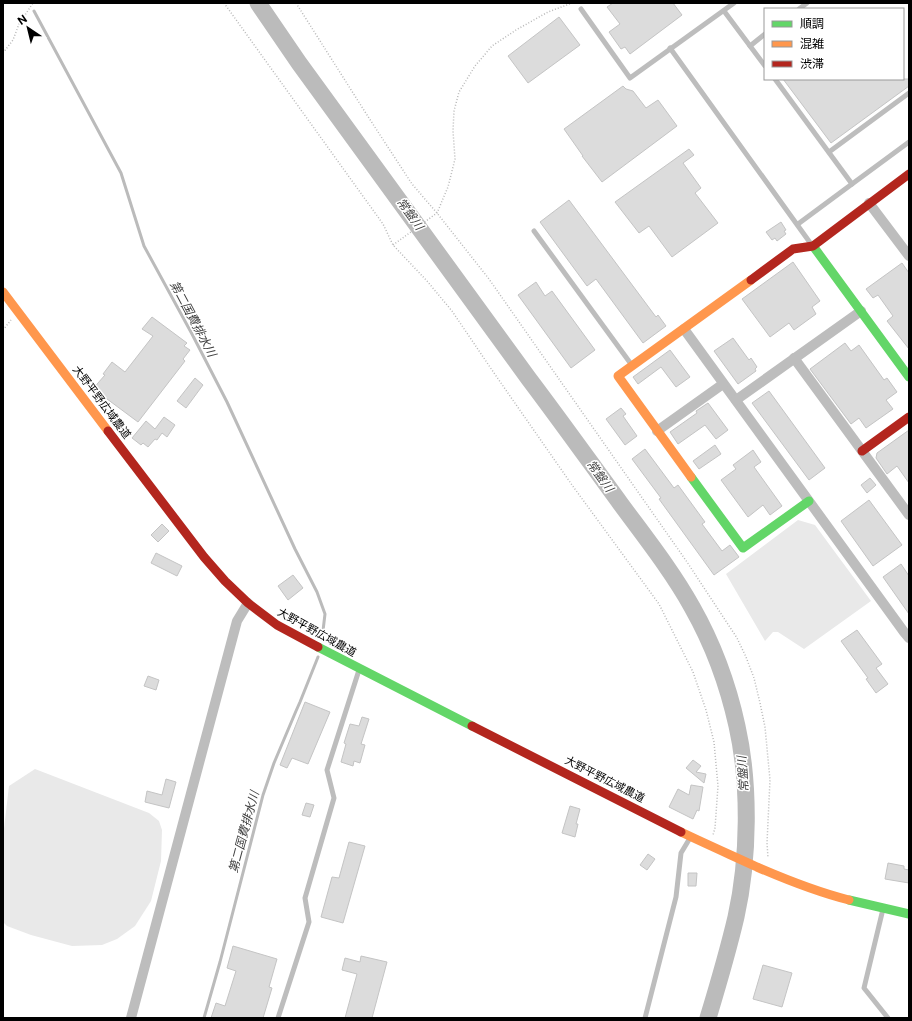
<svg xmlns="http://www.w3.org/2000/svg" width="912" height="1021" font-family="'Public Sans','Noto Sans JP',sans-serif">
<rect width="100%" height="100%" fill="#fff"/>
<g fill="#e9e9e9">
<polygon points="798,520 815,525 871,601 804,649 778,632 773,632 765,641 726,574"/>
<polygon points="35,769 149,813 159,821 162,830 161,861 151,901 135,926 117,939 102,945 72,946 31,935 7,926 3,922 3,837 9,786"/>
</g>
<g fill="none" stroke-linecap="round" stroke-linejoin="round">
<g stroke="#bbb" stroke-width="3">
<polyline points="34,11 121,173 144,246 192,334 227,402 295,549 317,592 325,614 322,639"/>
<polyline points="204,1018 220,962 263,795 274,763 296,711 300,702 318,657"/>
</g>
<path stroke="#bbb" stroke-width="17" d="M258 3 299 63C376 168 452 274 529 379 560 420 590 462 620 503 645 537 672 571 692 607 713 644 728 685 737 726 750 784 749 859 736 917 728 951 718 985 708 1018"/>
</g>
<g fill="#dcdcdc" stroke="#c4c4c4">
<polygon points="613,3 673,3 682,15 630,54 625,47 621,49 609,32 620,24 607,7"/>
<polygon points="559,17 580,45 528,83 508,56"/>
<polygon points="783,79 909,79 909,86 831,143"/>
<polygon points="623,86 626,89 633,91 646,108 658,100 677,126 602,182 582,156 583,156 564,129"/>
<polygon points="689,149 694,155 683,163 701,188 695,193 718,223 672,257 649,226 639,233 615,202"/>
<polygon points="569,200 656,317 658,315 666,326 643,343 596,279 587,286 540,222"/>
<polygon points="781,222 786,230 784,231 786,234 777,241 775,238 772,240 766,232"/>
<polygon points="793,262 820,301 812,307 816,314 794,330 789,323 770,337 742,299"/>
<polygon points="902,263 909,273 909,349 887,321 893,316 878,295 873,298 866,289"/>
<polygon points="536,282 545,296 552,291 595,350 571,368 518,295"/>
<polygon points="152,317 187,343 184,346 190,350 183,359 185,361 138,422 99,393 97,396 91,391 105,375 103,374 112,362 125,372 153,336 142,329"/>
<polygon points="733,338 749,360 751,358 757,367 755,369 756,371 738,384 714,351"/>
<polygon points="845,343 851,351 859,345 884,380 887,378 897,392 886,400 893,409 866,428 859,418 851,424 810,369"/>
<polygon points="670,350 690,377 676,387 661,367 638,384 633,377"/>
<polygon points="195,378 203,385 186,408 177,401"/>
<polygon points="769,391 825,468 809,480 752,403"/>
<polygon points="708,403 728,430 716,439 705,425 678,444 670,432 697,413 696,411"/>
<polygon points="621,408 626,414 623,416 637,436 625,445 606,419"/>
<polygon points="164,417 175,425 167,437 162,433 157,440 155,439 148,447 143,443 141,445 132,438 146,421 155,429"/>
<polygon points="909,430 909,483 897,466 887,474 876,458 877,453"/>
<polygon points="715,445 721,454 699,469 693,461"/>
<polygon points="645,449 674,488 678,485 705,522 702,524 722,551 730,545 739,557 714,575 659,499 661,498 632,459"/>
<polygon points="753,450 761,462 754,467 782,506 770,515 763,505 748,517 721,480 736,469 733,465"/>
<polygon points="870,478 876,485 867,493 861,485"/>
<polygon points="869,500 902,545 873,566 841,521"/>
<polygon points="162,524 169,531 158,542 151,535"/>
<polygon points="156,553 182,566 177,576 151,563"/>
<polygon points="901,564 909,576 909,614 883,577"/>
<polygon points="293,575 303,588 288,600 278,586"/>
<polygon points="857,630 882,664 876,668 888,684 876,693 866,679 868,678 841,641"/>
<polygon points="148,676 159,680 156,690 144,686"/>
<polygon points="305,702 330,712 308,764 292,758 287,768 280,765"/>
<polygon points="362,717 369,719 361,744 365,745 360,763 354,761 353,766 341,762 346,744 344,743 350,724 359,726"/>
<polygon points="693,760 701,766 696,772 706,774 704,783 686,768"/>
<polygon points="166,779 176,782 169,808 145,802 147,791 162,795"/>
<polygon points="691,785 703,787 699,811 697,810 693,819 669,807 678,789 689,795"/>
<polygon points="306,803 314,805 310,817 302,815"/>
<polygon points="570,806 580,809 576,824 578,824 575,837 562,833"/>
<polygon points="349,842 365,846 343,923 321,917 332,877 339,878"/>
<polygon points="648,854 655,859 647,870 640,865"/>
<polygon points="888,863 904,866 904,869 909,870 909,883 885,879"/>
<polygon points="688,873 697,873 696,886 688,886"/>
<polygon points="233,946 277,959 269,987 272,988 263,1018 211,1018 216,1003 225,1006 236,971 227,968"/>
<polygon points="361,956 387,962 372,1018 345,1018 357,974 342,970 345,958 360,962"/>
<polygon points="763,965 792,973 782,1007 753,999"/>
</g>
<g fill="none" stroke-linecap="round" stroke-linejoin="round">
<g stroke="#b8b8b8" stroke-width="1.5" stroke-dasharray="1 2" stroke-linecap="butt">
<polyline points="224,3 383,224 393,245 427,281 452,311 494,373 572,485 659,604 693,672 706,710 714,742 718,786 715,828 713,835"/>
<polyline points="296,3 367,115 412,184 437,213 489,279 687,562 737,638 746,657 754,678 760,703 765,727 770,780 767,843 768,858"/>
<polyline points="3,53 13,40 19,24 33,3"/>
<polyline points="393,245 437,213 448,187 455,159 453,131 454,111 459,92 475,66 492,46 516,30 548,12 572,3"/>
<polyline points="3,330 11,320"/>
</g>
<g stroke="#bdbdbd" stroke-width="5">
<polyline points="581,9 630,78 734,3"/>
<polyline points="799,9 807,3"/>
<polyline points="724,11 765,66"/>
<polyline points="750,46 765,34"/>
<polyline points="670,48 811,244"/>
<polyline points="775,79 852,184 798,224"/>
<polyline points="829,152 909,93"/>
<polyline points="852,184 909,142"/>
<polyline points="534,231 631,364"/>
<polyline points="883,909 864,988 888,1018"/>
<polyline points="278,1018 309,922 305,898 334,798 327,770 359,670"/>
<polyline points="645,1018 676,897 681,853 690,838"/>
</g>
<g stroke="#bdbdbd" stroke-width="10">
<polyline points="869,203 909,256"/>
<polyline points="684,329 904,632 909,638"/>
<polyline points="794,358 909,515"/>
<polyline points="736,400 861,311"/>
<polyline points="657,431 723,384"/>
<polyline points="131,1018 237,621 248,603"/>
</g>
<g stroke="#63d668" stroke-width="9">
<polyline points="813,246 909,377"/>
<polyline points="691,477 743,548 809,501"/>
<polyline points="318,647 472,726"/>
<polyline points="849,900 909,914"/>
</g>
<g stroke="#ff974d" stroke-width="9">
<polyline points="3,292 108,431"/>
<polyline points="691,477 618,376 751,280"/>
<path d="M681 832C706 844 731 855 757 867 787 880 817 892 849 900"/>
</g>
<g stroke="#b3261e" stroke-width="9">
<polyline points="751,280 793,249 813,246 909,174"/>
<polyline points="108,431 204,557 225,581 248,603 277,625 318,647"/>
<polyline points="862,451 909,417"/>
<polyline points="472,726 681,832"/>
</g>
</g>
<g text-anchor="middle" stroke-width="3" stroke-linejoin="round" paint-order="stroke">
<g font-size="11" fill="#000" stroke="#fff">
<text transform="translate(102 402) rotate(53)" y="4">大野平野広域農道</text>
<text transform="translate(317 632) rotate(29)" y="4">大野平野広域農道</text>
<text transform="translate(605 779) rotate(27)" y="4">大野平野広域農道</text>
</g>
<g font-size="12" font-style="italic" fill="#3f3f3f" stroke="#fff">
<text transform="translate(410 214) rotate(54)" y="4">常盤川</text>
<text transform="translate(193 319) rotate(62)" y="4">第二国費排水川</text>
<text transform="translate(600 476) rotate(54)" y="4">常盤川</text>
<text transform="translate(743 774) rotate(-94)" y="4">常盤川</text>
<text transform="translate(244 832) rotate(-75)" y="4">第二国費排水川</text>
</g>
</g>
<rect width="912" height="1021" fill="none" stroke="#000000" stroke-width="8"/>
<rect x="764" y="8" width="140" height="72" fill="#ffffff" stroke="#999999"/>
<rect x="772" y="21" width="20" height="6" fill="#63d668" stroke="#999999"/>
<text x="800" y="28" font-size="12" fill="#000000">順調</text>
<rect x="772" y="41" width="20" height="6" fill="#ff974d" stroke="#999999"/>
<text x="800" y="48" font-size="12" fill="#000000">混雑</text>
<rect x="772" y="61" width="20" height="6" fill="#b3261e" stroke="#999999"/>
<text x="800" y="68" font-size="12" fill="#000000">渋滞</text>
<g transform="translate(28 28) rotate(325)" stroke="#ffffff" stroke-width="3" paint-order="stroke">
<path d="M0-3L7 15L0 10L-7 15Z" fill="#000000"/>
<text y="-6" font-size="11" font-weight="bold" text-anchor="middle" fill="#000000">N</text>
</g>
</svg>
